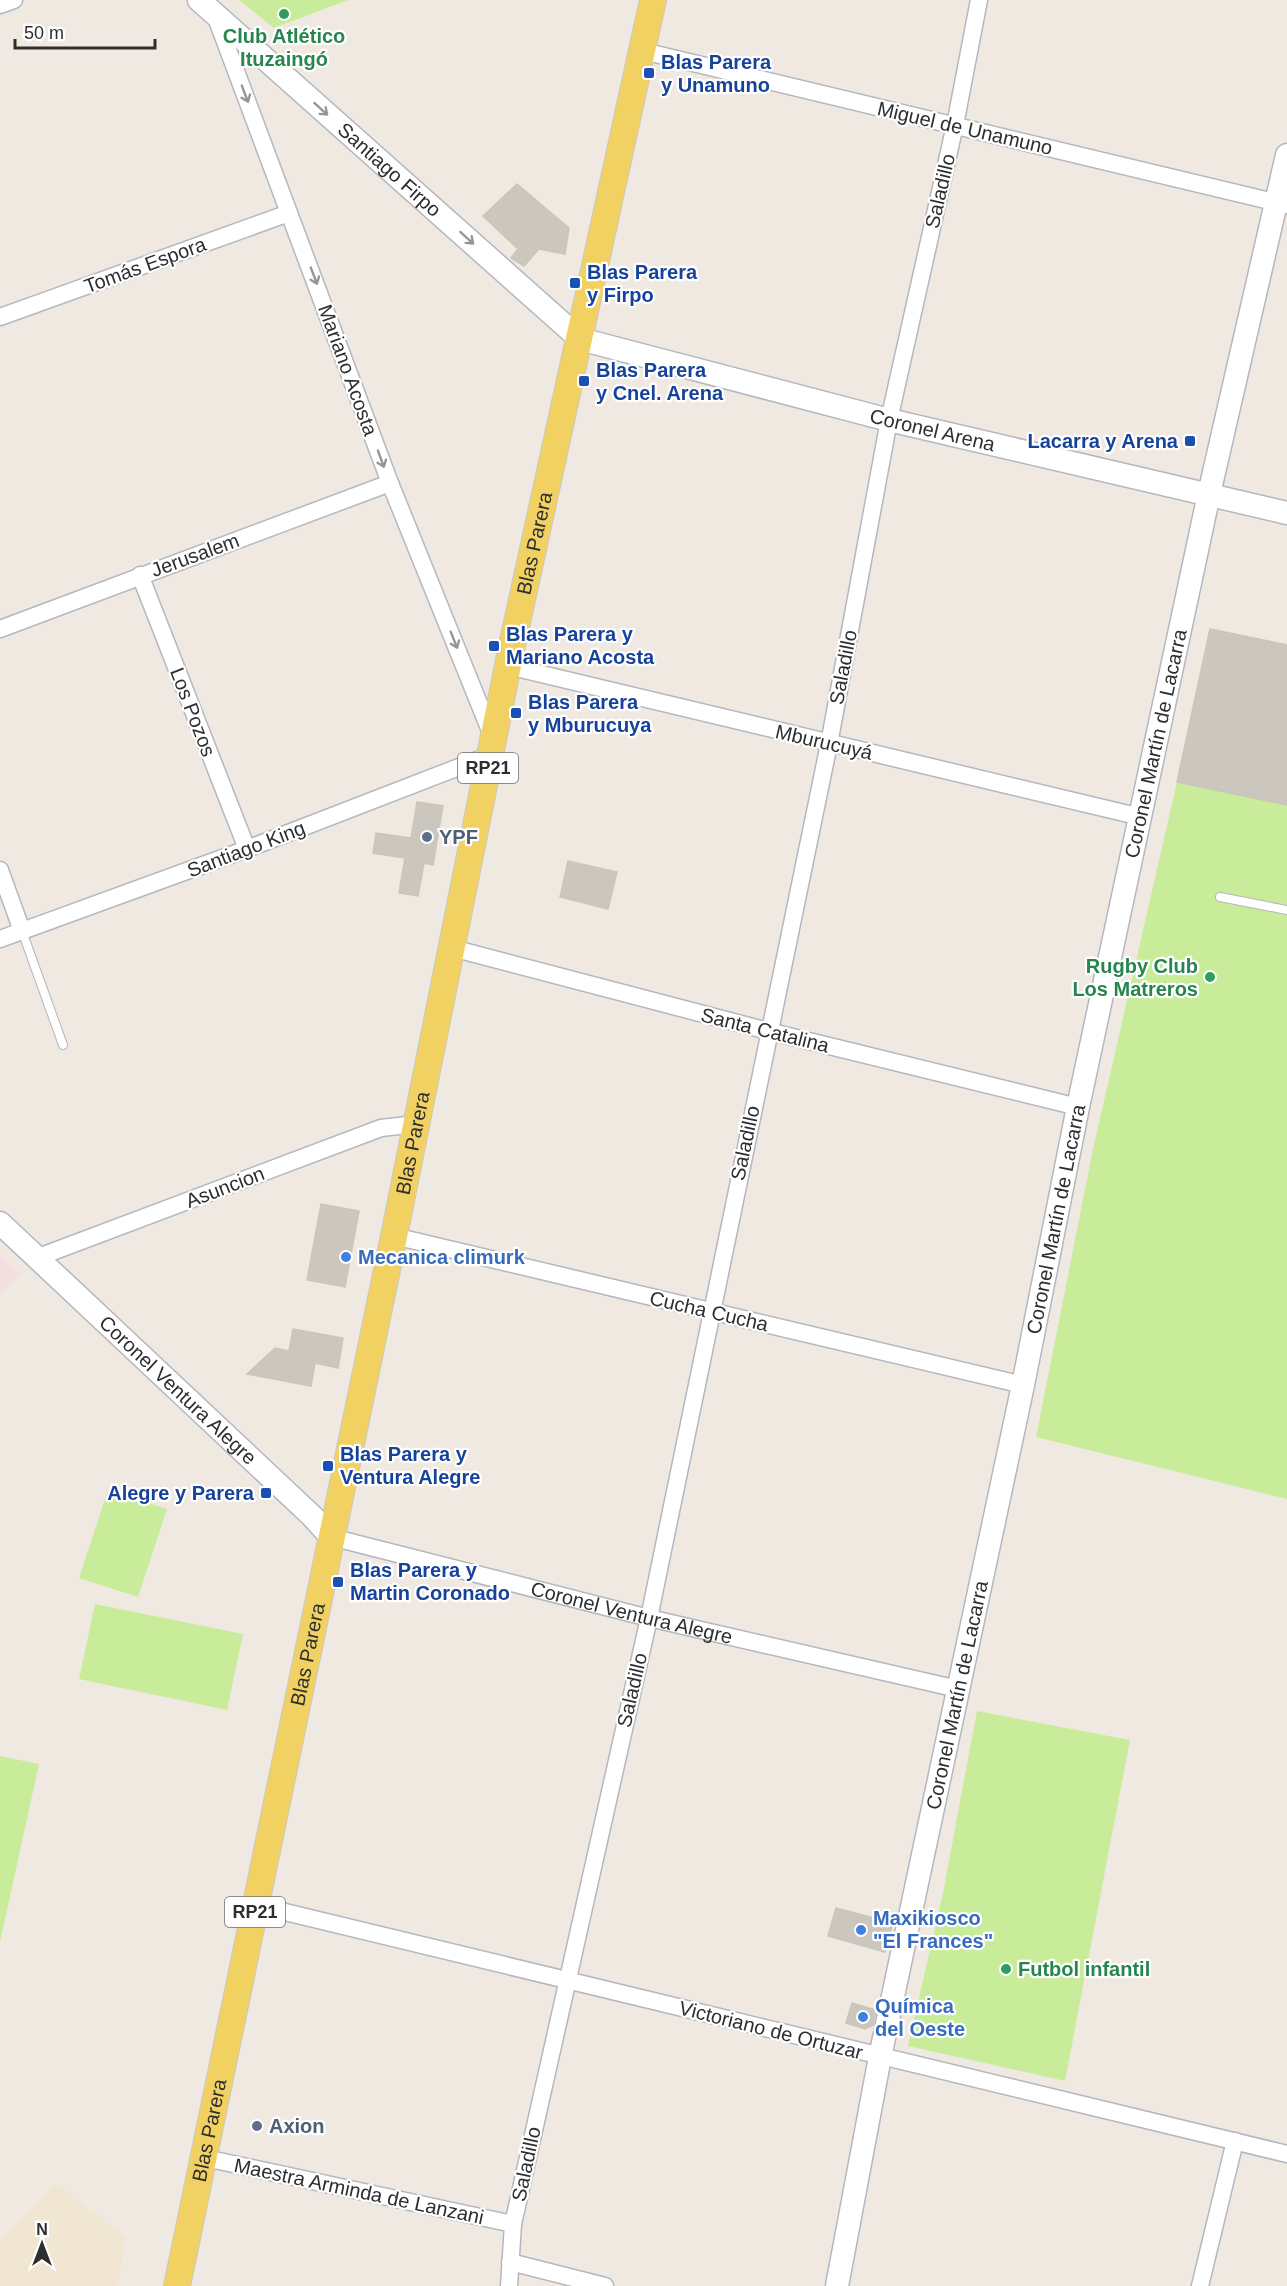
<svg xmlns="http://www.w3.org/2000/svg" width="1287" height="2286" font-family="Arial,sans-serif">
<rect width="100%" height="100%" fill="#efe9e1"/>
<polygon fill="#f0e6d1" points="56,2183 126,2238 117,2286 0,2286 0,2240"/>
<polygon fill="#f5dfe0" points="0,1253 21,1274 0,1293"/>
<g fill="#c9ec9a">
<polygon points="239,0 348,0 274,28"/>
<polygon points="1177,782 1287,805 1287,1499 1036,1437 1093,1149"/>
<polygon points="108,1490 167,1509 138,1597 79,1578"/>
<polygon points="95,1604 243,1634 227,1710 79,1679"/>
<polygon points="977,1711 1130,1740 1065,2081 908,2046 943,1893"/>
<polygon points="0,1756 39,1764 0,1942"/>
</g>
<g fill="#cbc7bf" stroke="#cbc5ba" stroke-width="1.5">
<polygon points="517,184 569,228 565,254 539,249 524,266 511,258 518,249 483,216"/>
<polygon points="1210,629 1287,645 1287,805 1177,782"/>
<polygon points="417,802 443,806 433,865 424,863 418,896 399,893 405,858 373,853 376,833 411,838"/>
<polygon points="568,861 617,872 608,909 560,897"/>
<polygon points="321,1204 359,1211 345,1287 307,1280"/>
<polygon points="293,1329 343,1338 338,1368 315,1363 311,1386 247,1374 275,1348 289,1351"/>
<polygon points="836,1908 893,1923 885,1952 828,1936"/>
<polygon points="852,2003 876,2010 873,2025 865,2029 846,2023"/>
</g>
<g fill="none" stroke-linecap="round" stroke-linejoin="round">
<g stroke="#b4b7c1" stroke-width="10">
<g id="lane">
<polyline points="1220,897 1287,910"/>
<polyline points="22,931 63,1045"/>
</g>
</g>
<g stroke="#b4b7c1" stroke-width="19">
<g id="street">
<polyline points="0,5 14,0"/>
<polyline points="215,15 390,483 493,738"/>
<polyline points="643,51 1287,205"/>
<polyline points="0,317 289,213"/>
<polyline points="140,575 247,849"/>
<polyline points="0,629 390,483"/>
<polyline points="508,666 1141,817"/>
<polyline points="0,870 22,931"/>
<polyline points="0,939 247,849 490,755"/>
<polyline points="452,948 768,1031 1078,1107"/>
<polyline points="394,1236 1023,1385"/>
<polyline points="36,1258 381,1128 416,1124"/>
<path id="s1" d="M331 1537 649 1618 958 1689"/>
<polyline points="256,1905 1287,2154"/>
<polyline points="205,2158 513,2224"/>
<polyline points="510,2262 605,2286"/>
<polyline points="509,2286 513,2224 649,1618 829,744 889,420 955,125 979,0"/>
<polyline points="1200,2286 1235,2141"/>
</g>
</g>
<g stroke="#b4b7c1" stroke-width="25">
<g id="secondary">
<path id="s2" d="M199 0 580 339 889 420 1287 513"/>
<path id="s3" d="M0 1223 312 1516 331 1537"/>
<path id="s4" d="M837 2286 880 2057 1023 1385 1078 1107 1209 494 1287 155"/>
</g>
</g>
<g stroke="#c9c9c9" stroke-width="28">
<g id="primary">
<path id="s5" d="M177 2286 394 1236 511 650 653 0"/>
</g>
</g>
<use href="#lane" stroke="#fff" stroke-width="8"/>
<use href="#street" stroke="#fff" stroke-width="16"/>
<use href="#secondary" stroke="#fff" stroke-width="22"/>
<use href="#primary" stroke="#f2d163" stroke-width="26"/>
</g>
<defs><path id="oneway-shaft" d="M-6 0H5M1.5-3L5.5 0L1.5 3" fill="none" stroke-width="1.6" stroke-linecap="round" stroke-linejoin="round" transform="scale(1.5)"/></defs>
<g stroke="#969696">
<use href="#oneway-shaft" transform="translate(245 94) rotate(69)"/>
<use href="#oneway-shaft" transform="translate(321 109) rotate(42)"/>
<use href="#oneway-shaft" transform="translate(467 238) rotate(42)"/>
<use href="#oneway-shaft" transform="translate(314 276) rotate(69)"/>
<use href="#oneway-shaft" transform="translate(381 459) rotate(70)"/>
<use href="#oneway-shaft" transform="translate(454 640) rotate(68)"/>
</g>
<g fill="#2e9e5b" stroke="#fff" stroke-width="2">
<circle cx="284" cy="14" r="6"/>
<circle cx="1210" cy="977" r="6"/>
<circle cx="1006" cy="1969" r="6"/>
</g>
<g fill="#1a4fb4" stroke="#fff" stroke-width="2">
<rect x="643" y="67" width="12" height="12" rx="3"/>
<rect x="569" y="277" width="12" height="12" rx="3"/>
<rect x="578" y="375" width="12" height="12" rx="3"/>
<rect x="1184" y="435" width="12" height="12" rx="3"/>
<rect x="488" y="640" width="12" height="12" rx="3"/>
<rect x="510" y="707" width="12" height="12" rx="3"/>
<rect x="322" y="1460" width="12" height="12" rx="3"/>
<rect x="260" y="1487" width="12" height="12" rx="3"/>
<rect x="332" y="1576" width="12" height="12" rx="3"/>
</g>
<g fill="#5c6f8a" stroke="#fff" stroke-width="2">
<circle cx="427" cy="837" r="6"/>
<circle cx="257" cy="2126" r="6"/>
</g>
<g fill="#3f7fe0" stroke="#fff" stroke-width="2">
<circle cx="346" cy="1257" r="6"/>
<circle cx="861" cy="1930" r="6"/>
<circle cx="863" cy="2017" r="6"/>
</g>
<g text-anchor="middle" stroke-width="4.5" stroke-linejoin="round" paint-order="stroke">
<g fill="#fff" stroke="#6d6d6d" stroke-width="1.5">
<rect x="458" y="753" width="60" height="30" rx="4.5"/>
<rect x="225" y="1897" width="60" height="30" rx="4.5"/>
</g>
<g font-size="18" font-weight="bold" fill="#2e2e2e">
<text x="488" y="774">RP21</text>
<text x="255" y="1918">RP21</text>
</g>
<g font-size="20" font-weight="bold" fill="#27864d" stroke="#fff">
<text x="284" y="43">Club Atlético<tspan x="284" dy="23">Ituzaingó</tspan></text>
<text x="1198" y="973" text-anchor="end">Rugby Club<tspan x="1198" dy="23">Los Matreros</tspan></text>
<text x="1018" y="1976" text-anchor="start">Futbol infantil</text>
</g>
<g font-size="20" font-weight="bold" fill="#164399" stroke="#fff" text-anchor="start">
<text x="661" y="69">Blas Parera<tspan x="661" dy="23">y Unamuno</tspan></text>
<text x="587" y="279">Blas Parera<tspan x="587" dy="23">y Firpo</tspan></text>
<text x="596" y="377">Blas Parera<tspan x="596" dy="23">y Cnel. Arena</tspan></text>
<text x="1178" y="448" text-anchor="end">Lacarra y Arena</text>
<text x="506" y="641">Blas Parera y<tspan x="506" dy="23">Mariano Acosta</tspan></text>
<text x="528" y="709">Blas Parera<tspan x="528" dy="23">y Mburucuya</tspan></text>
<text x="340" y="1461">Blas Parera y<tspan x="340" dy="23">Ventura Alegre</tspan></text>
<text x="254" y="1500" text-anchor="end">Alegre y Parera</text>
<text x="350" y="1577">Blas Parera y<tspan x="350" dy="23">Martin Coronado</tspan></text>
</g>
<g font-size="20" fill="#2e2e2e" stroke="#fff">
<text transform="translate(965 128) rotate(13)" y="7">Miguel de Unamuno</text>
<text dy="7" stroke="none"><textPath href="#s2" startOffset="255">Santiago Firpo</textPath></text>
<text transform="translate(940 191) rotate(-77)" y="7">Saladillo</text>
<text transform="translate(145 265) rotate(-20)" y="7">Tomás Espora</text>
<text transform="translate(348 370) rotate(70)" y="7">Mariano Acosta</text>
<text dy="7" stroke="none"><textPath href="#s2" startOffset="874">Coronel Arena</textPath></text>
<text dy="7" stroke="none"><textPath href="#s5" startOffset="1779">Blas Parera</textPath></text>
<text transform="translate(195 555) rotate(-20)" y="7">Jerusalem</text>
<text transform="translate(843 667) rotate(-79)" y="7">Saladillo</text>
<text transform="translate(193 712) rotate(69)" y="7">Los Pozos</text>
<text transform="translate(824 742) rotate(13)" y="7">Mburucuyá</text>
<text dy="7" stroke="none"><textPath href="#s4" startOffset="1575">Coronel Martín de Lacarra</textPath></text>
<text transform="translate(246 849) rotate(-21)" y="7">Santiago King</text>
<text transform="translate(765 1030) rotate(14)" y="7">Santa Catalina</text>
<text dy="7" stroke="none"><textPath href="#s5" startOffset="1167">Blas Parera</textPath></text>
<text transform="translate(745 1143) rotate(-78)" y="7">Saladillo</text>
<text transform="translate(225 1187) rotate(-21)" y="7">Asuncion</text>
<text dy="7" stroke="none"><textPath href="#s4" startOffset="1089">Coronel Martín de Lacarra</textPath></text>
<text transform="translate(709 1311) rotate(13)" y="7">Cucha Cucha</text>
<text dy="7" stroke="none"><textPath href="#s3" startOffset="244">Coronel Ventura Alegre</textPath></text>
<text dy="7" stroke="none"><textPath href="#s1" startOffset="310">Coronel Ventura Alegre</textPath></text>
<text dy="7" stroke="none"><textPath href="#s5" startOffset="645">Blas Parera</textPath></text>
<text transform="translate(632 1690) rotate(-77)" y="7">Saladillo</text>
<text dy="7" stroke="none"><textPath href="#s4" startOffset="603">Coronel Martín de Lacarra</textPath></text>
<text transform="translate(771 2030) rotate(14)" y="7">Victoriano de Ortuzar</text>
<text dy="7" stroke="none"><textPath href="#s5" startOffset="159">Blas Parera</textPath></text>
<text transform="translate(526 2164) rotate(-78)" y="7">Saladillo</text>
<text transform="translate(359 2191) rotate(12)" y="7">Maestra Arminda de Lanzani</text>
</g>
<g font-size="20" font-weight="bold" fill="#4e5e75" stroke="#fff" text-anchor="start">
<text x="439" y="844">YPF</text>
<text x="269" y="2133">Axion</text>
</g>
<g font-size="20" font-weight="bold" fill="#366cbe" stroke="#fff" text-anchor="start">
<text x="358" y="1264">Mecanica climurk</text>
<text x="873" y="1925">Maxikiosco<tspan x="873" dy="23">"El Frances"</tspan></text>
<text x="875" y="2013">Química<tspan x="875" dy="23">del Oeste</tspan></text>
</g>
</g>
<g transform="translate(42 2244)" stroke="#ffffff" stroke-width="4.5" paint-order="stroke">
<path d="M0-4.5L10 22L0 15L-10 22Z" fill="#2e2e2e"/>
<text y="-9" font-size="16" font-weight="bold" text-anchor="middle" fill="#2e2e2e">N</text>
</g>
<path d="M15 39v9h140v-9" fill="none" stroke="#2e2e2e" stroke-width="3"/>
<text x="24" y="39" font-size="18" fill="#2e2e2e" stroke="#ffffff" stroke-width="4.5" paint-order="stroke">50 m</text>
</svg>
